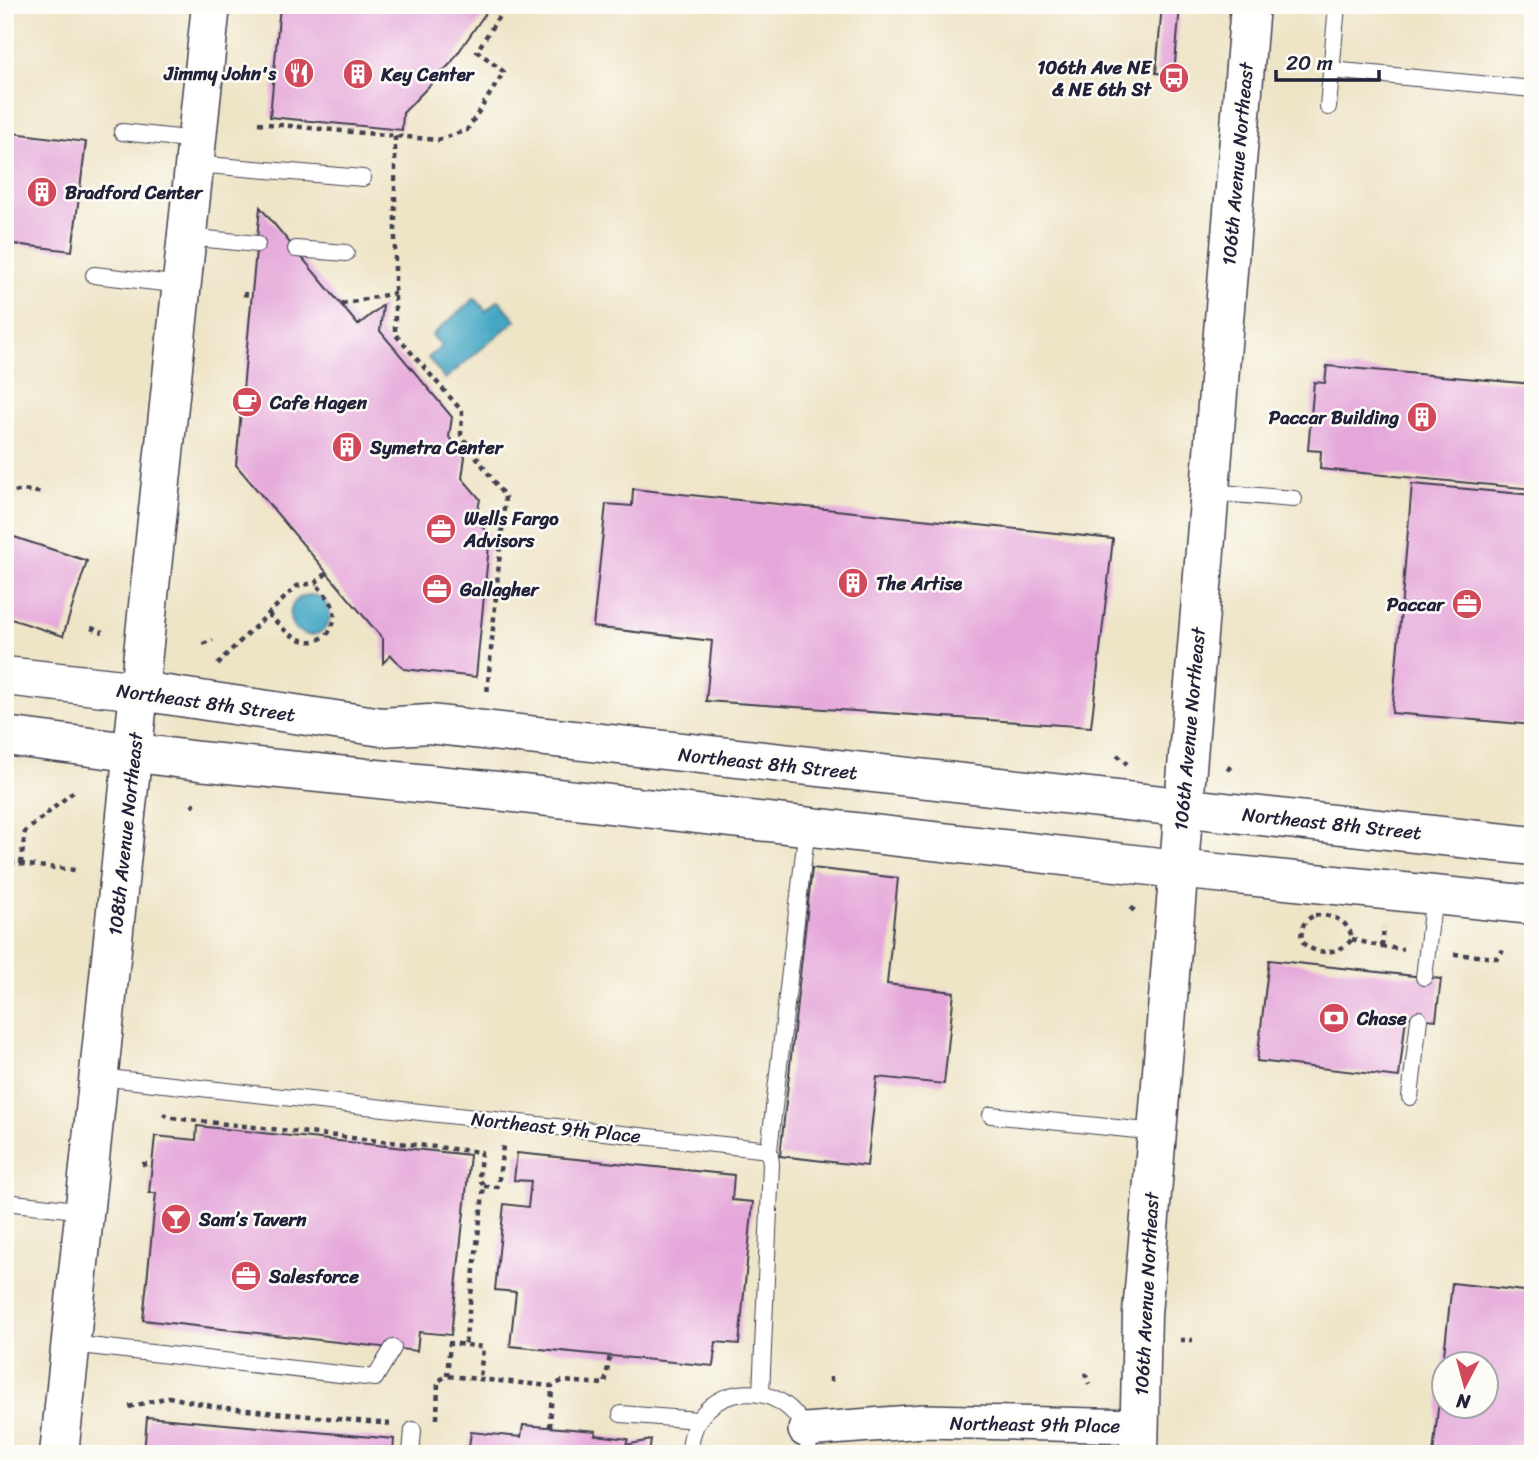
<svg xmlns="http://www.w3.org/2000/svg" width="1538" height="1459" font-family="Sriracha,sans-serif">
<rect width="100%" height="100%" fill="#fdfcf7"/>
<filter id="ink" filterUnits="userSpaceOnUse"><feTurbulence type="fractalNoise" baseFrequency=".0143" numOctaves="2"/><feDisplacementMap in="SourceGraphic" scale="14" xChannelSelector="R" yChannelSelector="G"/><feConvolveMatrix kernelMatrix="1 2 1 2 8 2 1 2 1" color-interpolation-filters="sRGB"/></filter>
<filter id="wash" filterUnits="userSpaceOnUse"><feTurbulence type="fractalNoise" baseFrequency=".00686" numOctaves="4" result="noise"/><feDisplacementMap in="SourceGraphic" scale="28" xChannelSelector="R" yChannelSelector="G"/><feGaussianBlur stdDeviation="1.57" result="paint"/><feColorMatrix in="noise" values="0 0 0 0 0 0 0 0 0 0 0 0 0 0 0 0 0 1.4 0 .05"/><feComposite in="paint" operator="in"/></filter>
<g filter="url(#wash)">
<rect width="100%" height="100%" fill="#eee4c6"/>
<g fill="#44a7c4" stroke="#336480" stroke-width="2">
<polygon points="475,298 486,311 499,300 516,320 445,379 428,358 442,346 432,335"/>
<circle cx="310" cy="615" r="20"/>
</g>
<g id="blocks">
<g fill="#e5a7da">
<polygon points="280,5 491,5 451,63 403,113 402,130 270,117"/>
<polygon points="1162,5 1180,5 1174,75 1156,73"/>
<polygon points="5,132 86,142 72,251 5,243"/>
<polygon points="260,207 358,325 383,305 380,331 452,417 449,437 465,457 462,478 480,499 476,520 490,535 476,677 404,669 391,655 383,663 383,639 236,465"/>
<polygon points="1327,366 1533,384 1533,489 1320,469 1321,451 1308,450 1314,382 1325,383"/>
<polygon points="1412,484 1533,495 1533,725 1392,713"/>
<polygon points="633,489 1113,539 1091,727 706,701 712,641 593,627 606,504 632,506"/>
<polygon points="5,534 87,561 63,636 5,617"/>
<polygon points="5,845 12,846 7,888 5,888"/>
<polygon points="812,868 898,878 887,984 954,992 944,1084 877,1077 867,1166 780,1156"/>
<polygon points="1269,960 1441,979 1436,1020 1406,1017 1399,1077 1257,1061"/>
<polygon points="197,1126 470,1155 451,1335 419,1332 417,1351 143,1320 156,1193 149,1193 155,1136 196,1140"/>
<polygon points="517,1153 734,1175 732,1200 753,1202 739,1344 716,1342 713,1366 510,1346 516,1292 495,1290 504,1204 528,1207 531,1181 514,1180"/>
<polygon points="1452,1283 1533,1292 1533,1454 1433,1454 1442,1373 1444,1373 1444,1406 1486,1406 1486,1364 1443,1364"/>
<polygon points="5,1284 9,1284 11,1335 5,1333"/>
<polygon points="147,1417 394,1439 393,1454 144,1454"/>
<polygon points="523,1425 596,1431 595,1435 628,1439 626,1445 651,1440 649,1454 468,1454 471,1432 521,1437"/>
</g>
</g>
</g>
<g filter="url(#ink)">
<use href="#blocks" fill-opacity="0" stroke="#413f50" stroke-width="2"/>
<g fill="none" stroke-linecap="round" stroke-linejoin="round">
<g stroke="#413f50" stroke-width="18">
<g id="lane">
<polyline points="1331,70 1533,89"/>
<polyline points="1328,107 1337,5"/>
<polyline points="122,132 197,140"/>
<polyline points="195,164 363,178"/>
<polyline points="187,237 257,244"/>
<polyline points="296,249 346,253"/>
<polyline points="94,275 182,285"/>
<polyline points="1209,492 1294,499"/>
<polyline points="1424,977 1434,895"/>
<polyline points="99,1077 769,1150"/>
<polyline points="1410,1097 1419,1019"/>
<polyline points="991,1115 1156,1132"/>
<polyline points="5,1202 85,1211"/>
<polyline points="71,1344 375,1378 393,1348"/>
<polyline points="761,1394 771,1164 769,1150 807,827"/>
<polyline points="621,1414 698,1420"/>
<polyline points="411,1454 413,1430"/>
<path d="M690 1454C690 1373 807 1373 809 1454"/>
</g>
</g>
<g stroke="#413f50" stroke-width="36">
<polyline id="street" points="805,1430 924,1421 1140,1426"/>
</g>
<g stroke="#413f50" stroke-width="41">
<g id="secondary">
<polyline points="59,1454 211,5"/>
<polyline points="1139,1454 1142,1314 1250,5"/>
</g>
</g>
<g stroke="#413f50" stroke-width="41">
<g id="primary">
<polyline points="5,676 140,691 382,727 429,724 1533,846"/>
<polyline points="5,736 199,761 497,791 1177,869 1533,905"/>
</g>
</g>
<g stroke="#413f50" stroke-width="4.5" stroke-dasharray="5 5" stroke-linecap="butt">
<polyline points="258,123 438,140 467,130 504,72 477,51 506,5"/>
<polyline points="395,136 395,334 462,411 461,435 505,497 487,694"/>
<polyline points="243,294 252,295"/>
<polyline points="342,304 395,293"/>
<polyline points="5,494 23,490 44,493"/>
<path d="M268 614C278 623 286 634 299 639 319 647 337 632 334 611 332 600 322 591 315 583"/>
<polyline points="91,628 103,632"/>
<polyline points="203,644 213,640"/>
<polyline points="218,665 226,655 297,586 315,583 327,573"/>
<polyline points="1117,755 1127,764"/>
<polyline points="1227,770 1233,765"/>
<polyline points="192,803 195,806"/>
<polyline points="10,863 75,870"/>
<polyline points="21,864 25,832 74,791"/>
<polyline points="1131,911 1136,905"/>
<path d="M1315 915C1333 915 1349 920 1352 939 1341 954 1318 956 1304 944 1298 932 1303 920 1315 915Z"/>
<polyline points="1352,939 1382,947 1403,949"/>
<polyline points="1382,947 1384,927"/>
<polyline points="1454,954 1497,958 1503,950"/>
<polyline points="163,1114 172,1118 481,1152 479,1179 484,1186 465,1345"/>
<polyline points="142,1164 147,1164"/>
<polyline points="484,1186 498,1187 503,1146"/>
<polyline points="1180,1340 1193,1340"/>
<polyline points="1085,1373 1089,1384"/>
<polyline points="447,1376 450,1343 483,1347 480,1379"/>
<polyline points="831,1377 831,1386"/>
<polyline points="129,1407 169,1397 216,1407 390,1424"/>
<polyline points="437,1419 438,1381 447,1376 552,1386 562,1381 605,1384 610,1355"/>
<polyline points="550,1427 552,1386"/>
</g>
<use href="#lane" stroke="#fff" stroke-width="16"/>
<use href="#street" stroke="#fff" stroke-width="33"/>
<use href="#secondary" stroke="#fff" stroke-width="38"/>
<use href="#primary" stroke="#fff" stroke-width="38"/>
</g>
</g>
<defs>
<g id="restaurant-disc" transform="scale(1.575)"><circle r="9.5" fill="#d1495b" stroke="#fdfcf7"/><path d="M-5-6h1v4h1v-4h1v4h1v-4h1v5L-1.5 .5V6h-2V.5L-5-1ZM5-6V6H3V1.5H1.5Q1.5-4 5-6Z" fill="#fff"/></g>
<g id="building-disc" transform="scale(1.575)"><circle r="9.5" fill="#d1495b" stroke="#fdfcf7"/><path d="M-4-6H4V6H1V3H-1V6H-4ZM-2.5-4.3h1.7v1.8h-1.7ZM.8-4.3h1.7v1.8H.8ZM-2.5-1h1.7V.8h-1.7ZM.8-1h1.7V.8H.8Z" fill="#fff"/></g>
<g id="bus-disc" transform="scale(1.575)"><circle r="9.5" fill="#d1495b" stroke="#fdfcf7"/><path d="M-5-6H5V4H4V6H2V4H-2V6H-4V4H-5ZM-3.5-4V0h7V-4ZM-3.5 1.2v1.5H-2V1.2ZM2 1.2v1.5H3.5V1.2Z" fill="#fff"/></g>
<g id="cafe-disc" transform="scale(1.575)"><circle r="9.5" fill="#d1495b" stroke="#fdfcf7"/><path d="M-5.5-4.5H6V0H3Q3 3.5 0 3.5H-2.5Q-5.5 3.5-5.5 0ZM3-3.2v2h1.7v-2ZM-6 4.5H4V6H-6Z" fill="#fff"/></g>
<g id="office-disc" transform="scale(1.575)"><circle r="9.5" fill="#d1495b" stroke="#fdfcf7"/><path d="M-6-3h4V-5.5h4V-3h4V5H-6ZM-1-4.5V-3h2v-1.5ZM-6 0V1H6V0Z" fill="#fff"/></g>
<g id="bank-disc" transform="scale(1.575)"><circle r="9.5" fill="#d1495b" stroke="#fdfcf7"/><path d="M-6-4H6V4H-6ZM0-2.3a2.3 2.3 0 1 0 0 4.6a2.3 2.3 0 1 0 0-4.6Z" fill="#fff"/></g>
<g id="bar-disc" transform="scale(1.575)"><circle r="9.5" fill="#d1495b" stroke="#fdfcf7"/><path d="M-6-5H6L.8 .8V4.5H3.5V6h-7V4.5H-.8V.8Z" fill="#fff"/></g>
</defs>
<g fill-rule="evenodd">
<use href="#restaurant-disc" x="299" y="73"/>
<use href="#building-disc" x="358" y="74"/>
<use href="#bus-disc" x="1174" y="78"/>
<use href="#building-disc" x="42" y="192"/>
<use href="#cafe-disc" x="247" y="402"/>
<use href="#building-disc" x="1422" y="417"/>
<use href="#building-disc" x="347" y="447"/>
<use href="#office-disc" x="441" y="529"/>
<use href="#building-disc" x="853" y="583"/>
<use href="#office-disc" x="437" y="589"/>
<use href="#office-disc" x="1467" y="604"/>
<use href="#bank-disc" x="1334" y="1018"/>
<use href="#bar-disc" x="176" y="1219"/>
<use href="#office-disc" x="246" y="1276"/>
</g>
<g text-anchor="middle" stroke-width="5" stroke-linejoin="round" paint-order="stroke">
<g font-size="19" font-weight="bold" fill="#22223b" stroke="#fdfcf7" text-anchor="start">
<text x="1151" y="74" text-anchor="end">106th Ave NE<tspan x="1151" dy="22">&amp; NE 6th St</tspan></text>
<text x="276" y="80" text-anchor="end">Jimmy John's</text>
<text x="381" y="81">Key Center</text>
<text x="65" y="199">Bradford Center</text>
<text x="270" y="409">Cafe Hagen</text>
<text x="1399" y="424" text-anchor="end">Paccar Building</text>
<text x="370" y="454">Symetra Center</text>
<text x="464" y="525">Wells Fargo<tspan x="464" dy="22">Advisors</tspan></text>
<text x="876" y="590">The Artise</text>
<text x="460" y="596">Gallagher</text>
<text x="1444" y="611" text-anchor="end">Paccar</text>
<text x="1357" y="1025">Chase</text>
<text x="199" y="1226">Sam’s Tavern</text>
<text x="269" y="1283">Salesforce</text>
</g>
<g font-size="19" fill="#22223b" stroke="#fdfcf7">
<text transform="translate(1237 164) rotate(-85)" y="7">106th Avenue Northeast</text>
<text transform="translate(206 702) rotate(8)" y="7">Northeast 8th Street</text>
<text transform="translate(1189 729) rotate(-85)" y="7">106th Avenue Northeast</text>
<text transform="translate(768 763) rotate(6)" y="7">Northeast 8th Street</text>
<text transform="translate(1332 823) rotate(6)" y="7">Northeast 8th Street</text>
<text transform="translate(125 834) rotate(-84)" y="7">108th Avenue Northeast</text>
<text transform="translate(556 1127) rotate(6)" y="7">Northeast 9th Place</text>
<text transform="translate(1146 1294) rotate(-87)" y="7">106th Avenue Northeast</text>
<text transform="translate(1035 1424) rotate(1)" y="7">Northeast 9th Place</text>
</g>
</g>
<rect width="1538" height="1459" fill="none" stroke="#fdfcf7" stroke-width="28"/>
<g transform="translate(1465 1385) rotate(186)"><circle r="33" fill="#fdfcf7" stroke="#a5a5ac" stroke-width="2"/>
<path d="M0-5L12 26L0 18L-12 26Z" fill="#d1495b"/>
<text y="-10" font-size="19" font-weight="bold" text-anchor="middle" fill="#22223b">N</text>
</g>
<path d="M1276 70v10h103v-10" fill="none" stroke="#22223b" stroke-width="3.5"/>
<text x="1286" y="70" font-size="21" fill="#22223b" stroke="#fdfcf7" stroke-width="5" paint-order="stroke">20 m</text>
</svg>
